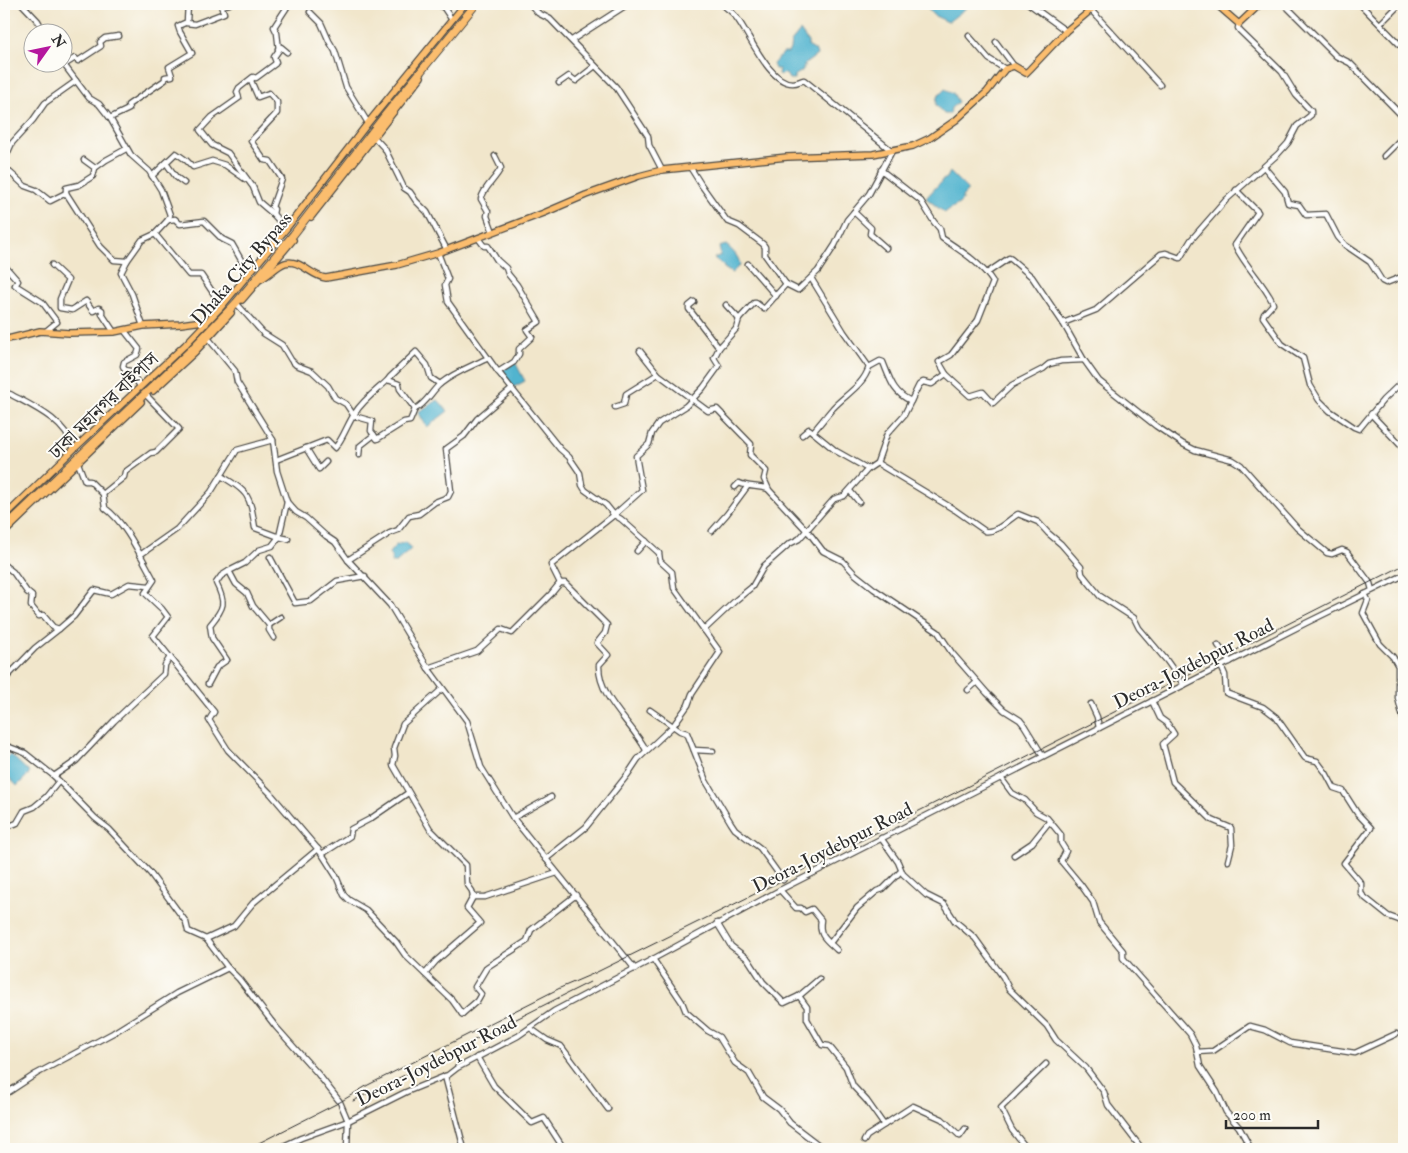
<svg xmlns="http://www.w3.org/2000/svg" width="1408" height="1153" font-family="'IM FELL Double Pica','Noto Serif Bengali',serif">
<rect width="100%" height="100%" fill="#fdfcf7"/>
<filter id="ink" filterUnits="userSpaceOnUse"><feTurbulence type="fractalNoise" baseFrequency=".02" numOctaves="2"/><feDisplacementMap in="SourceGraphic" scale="10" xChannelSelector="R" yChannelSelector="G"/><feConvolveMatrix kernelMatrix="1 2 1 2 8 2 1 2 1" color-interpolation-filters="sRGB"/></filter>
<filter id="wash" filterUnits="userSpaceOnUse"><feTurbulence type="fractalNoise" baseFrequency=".0096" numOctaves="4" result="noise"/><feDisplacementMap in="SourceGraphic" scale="20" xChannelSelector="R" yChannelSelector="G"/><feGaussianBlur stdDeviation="1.12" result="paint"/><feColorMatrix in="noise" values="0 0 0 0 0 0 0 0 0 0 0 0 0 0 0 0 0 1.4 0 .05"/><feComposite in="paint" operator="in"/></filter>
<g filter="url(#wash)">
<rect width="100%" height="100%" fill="#f1e6cb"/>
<g fill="#51b4cf" stroke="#3e707d">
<polygon points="930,4 968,4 965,9 948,22 933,15 928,9 928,6"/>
<polygon points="800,31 808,42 808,46 816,51 817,55 805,64 802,71 794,76 794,79 789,79 786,74 783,73 781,75 778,74 779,69 775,69 773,64 783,53 788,53 790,49 791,42"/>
<polygon points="945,89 953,93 958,102 951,108 950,114 944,114 936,105 937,97"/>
<path d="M950 172 968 190 962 197V201C957 207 950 207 945 213L926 198 939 184 941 183V181L947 178Z"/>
<path d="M726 245C732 250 739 256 740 265L732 273 724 268 723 265 714 258 721 255 719 247Z"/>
<polygon points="515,362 525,381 512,388 500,372"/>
<polygon points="438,400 448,411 427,427 418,412"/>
<polygon points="406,542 411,549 395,563 391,562 392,559 389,553 396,545"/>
<polygon points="10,754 30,773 17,786 4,772 4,760"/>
</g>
</g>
<g filter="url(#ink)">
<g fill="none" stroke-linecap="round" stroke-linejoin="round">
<g stroke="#494743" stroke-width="7">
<g id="minor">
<polyline points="22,4 38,21 44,32"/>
<polyline points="438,4 444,8 452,20"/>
<polyline points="530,4 538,13 550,19 616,87 648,136 649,145 662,170"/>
<polyline points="1029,4 1066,31"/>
<polyline points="1284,4 1336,56 1350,63 1404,118"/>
<polyline points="1360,4 1404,49"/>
<polyline points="1091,10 1160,85"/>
<polyline points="310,12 321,23 329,41 335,51 346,87 368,123"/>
<polyline points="186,23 195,24 224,13 221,6 229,4"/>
<polyline points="1380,24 1400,4"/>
<polyline points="969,36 989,59 1005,69"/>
<polyline points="572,40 628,4"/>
<polyline points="996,42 1014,66"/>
<polyline points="278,49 281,47 287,52"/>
<polyline points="62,62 89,98 99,104 110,118 131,155 149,171 161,190 170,215 168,220 155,234 189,275 201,275 222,306"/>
<polyline points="64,65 75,58 78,61 101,46 100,42 105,38 119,36"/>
<polyline points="252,79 251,81 258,97 269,93 277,102 277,113 251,141 264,160 270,161 282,179 272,207 274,209 273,214"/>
<polyline points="559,83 569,76 576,81 595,66"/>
<polyline points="110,118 129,109 128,105 165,80 165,77 172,76 169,67 192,53 180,32 178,26 187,22 188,4"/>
<polyline points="374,137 385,149 404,188 410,192 416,201 427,212 447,250"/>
<polyline points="1384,156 1404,136"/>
<polyline points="4,157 7,154 12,143 33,120 45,103 76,81"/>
<polyline points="166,163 176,177 184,183"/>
<polyline points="4,167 25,186 36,190 50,201 66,193 100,246 114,260 127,261 121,273 132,294 143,326"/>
<polyline points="690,167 702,186 727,221 739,226 763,244 765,247 765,255 786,284"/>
<polyline points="1264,167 1285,192 1288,203 1299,205 1306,215 1326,214 1338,237 1345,245 1370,262 1382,281 1386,283 1404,276"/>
<polyline points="95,168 106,160 126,149"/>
<path d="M881 170 921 201 934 222 940 229 942 238C960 250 981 263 993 282L978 320 951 355 939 362 946 374 970 396 983 392 993 403 1012 385 1043 369 1049 364 1061 361 1084 360"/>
<polyline points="152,176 176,153 186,160 193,167 212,161 225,165 245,179"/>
<path d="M1236 190 1258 212 1235 245C1245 266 1262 281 1272 301L1273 304 1264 314 1263 317 1282 344 1303 358 1310 385 1319 400 1330 411 1354 427 1359 429 1383 400 1404 380"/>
<polyline points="66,193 66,188 79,185 93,176 95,168 84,160"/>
<polyline points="854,212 871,228 870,234 886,248"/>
<polyline points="168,220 175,219 180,224 204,221 222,239 232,244 249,274"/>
<polyline points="286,229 273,214 259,202 253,187 228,153 212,145 200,130 212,117 239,98 237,92 239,88 253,77 256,78 275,64 276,62 274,57 279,50 277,33 274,27 289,4"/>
<path d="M493 232 487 216 488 211 481 199C484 187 495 180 501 168L495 156"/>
<polyline points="478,238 484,246 488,246 497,260 506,268 508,274 517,285 539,322 527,330 532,337 519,349 519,354 514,362 498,372"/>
<polyline points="438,253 448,279 445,285 448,302 496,369 560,449 569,457 580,473 582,485 585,490 606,505 614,515 621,519 659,553 660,561 672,572 674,588 720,652 692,694 688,705 673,726 638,759 628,774 586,827 546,859"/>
<polyline points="127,261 142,240 155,234"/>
<polyline points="748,264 776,296"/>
<polyline points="4,265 18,281 15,285 42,302 57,322 46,331"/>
<polyline points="52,265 68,280 60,299 60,308 72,310 86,301 93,311 99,308 102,310 102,314 114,332"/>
<polyline points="987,273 1009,258 1011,259 1032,277 1063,323 1084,360 1099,381 1156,426 1183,444 1195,450 1233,460 1241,465 1297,528 1327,553 1332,554 1342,550 1347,552 1370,583 1372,590"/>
<polyline points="811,278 844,332 869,367"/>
<polyline points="694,302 689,306 689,309 719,348"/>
<path d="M238 305 263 333 282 345 291 360 296 365 312 371 328 386 335 398 346 404 354 416 372 421 371 431 377 439 404 422 410 421 415 409C426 404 431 392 440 384 455 372 472 366 488 358"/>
<polyline points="726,305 739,319"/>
<polyline points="1063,323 1096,310 1161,254 1166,253 1180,258 1191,240 1226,200 1278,154 1288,143 1297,126 1311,115 1311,111 1296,95 1282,72 1240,31 1238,28 1239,24"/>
<polyline points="124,330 139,349 137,355 124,362 123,366 125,370 130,371 140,386"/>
<polyline points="208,338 235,371 237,382 273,440 277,471 287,502 296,512 306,518 326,536 335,542 348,560 390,605 428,668 467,721 481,767 513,818 635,969"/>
<polyline points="640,351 658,374 708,411 717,409 751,444 750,455 766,471 764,479 769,490 810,534 823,551 843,561 855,574 874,589 938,632 952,653 987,693 1004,710 1020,720 1024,725 1043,756"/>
<path d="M4 394H10C34 407 65 420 74 449"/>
<polyline points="615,407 624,404 626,394 658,374"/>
<polyline points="415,409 400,389 399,384 388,380 390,377 416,352 427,365 431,378 440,384"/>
<polyline points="1371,414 1404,449"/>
<path d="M813 432C820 424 826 416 833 408 846 394 863 386 869 367L880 361 883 362C890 379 893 393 911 401"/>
<polyline points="802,435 809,429 836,451 868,469"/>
<polyline points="306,448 319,469 326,462"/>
<polyline points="359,455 360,446 374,435"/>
<path d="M276 460 327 440 335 448C344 437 347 425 355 413 363 400 377 390 388 380"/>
<path d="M78 463 85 481H90L103 494 105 508C126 523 141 557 154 580L145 593 162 609 168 617 153 636 214 712 209 720 228 750 271 794 322 854 336 876 344 895 349 900 366 910 396 942 405 955 452 1000 462 1014"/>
<path d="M877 463 955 510 985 531C997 533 1008 520 1018 514L1038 522 1048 533 1061 544 1081 567 1082 574 1100 596 1134 618 1139 628 1167 661 1184 685"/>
<path d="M221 476C250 492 250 497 255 528L279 537 288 539"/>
<path d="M735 487 739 483C750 488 757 485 768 489"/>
<polyline points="850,491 859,502"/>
<polyline points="103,494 124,477 125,472 151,453 156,452 179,429 147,396"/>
<polyline points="712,531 727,514 747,487"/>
<polyline points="637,551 646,541"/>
<polyline points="140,555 177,529 211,492 237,450 273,440"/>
<polyline points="270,557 295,603 311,601 337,581 365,576"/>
<polyline points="348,560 390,533 398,530 409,516 419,514 435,502 448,497 451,491 446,449 464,436 477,419 512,389"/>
<polyline points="4,565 13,572 27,592 32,596 31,606 39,616 43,615 53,627 59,629 74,616 94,590 111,594 129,584 149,586"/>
<path d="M560 583 551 565 614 515 642 490 636 456 649 444 652 433 659 423 686 406 703 388 719 366 714 358 719 348 736 329 739 319 754 303H756L764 309 786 284 798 290 818 271 835 245 847 220 869 194 892 151 804 80C800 81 797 83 793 83 769 84 749 33 736 17 733 12 726 8 722 4"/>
<polyline points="1365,594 1368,600 1363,613 1380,644 1393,657 1398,666 1398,698 1404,722"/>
<polyline points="269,625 281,617"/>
<polyline points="704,630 736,600 752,587 764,566 789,544 799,539 834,499 844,496 868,469 877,463 887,434 904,415 919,385 923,382 932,384 946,374"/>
<polyline points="274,638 269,630 269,625 253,606 247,593 236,584 229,571 245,563 259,550 272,546 279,537 287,502"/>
<polyline points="1218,645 1230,662"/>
<polyline points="1221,666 1225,675 1226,693 1263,707 1276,717 1305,758 1317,761 1326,773 1334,788 1343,791 1357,813 1371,828 1344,863 1361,883 1361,893 1363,896 1388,916 1399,920 1404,924"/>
<path d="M428 668 477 651 501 629 512 633 551 594 560 583H565L607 625 605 633 597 643 608 655 599 665C598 698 633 724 646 750"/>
<polyline points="4,680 35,648 59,629"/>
<path d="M208 684 217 667 227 660 212 638 210 625C225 607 226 603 216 583L221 576 229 571"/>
<polyline points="968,690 977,682"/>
<polyline points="1152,701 1160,718 1167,723 1174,734 1163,744 1173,782 1212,820 1231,828 1232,845 1228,861"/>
<polyline points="1091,704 1097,717 1099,728"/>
<polyline points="650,710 680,731 687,733 706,781 731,823 735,829 760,848 783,880"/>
<polyline points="4,745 25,753 54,776 95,818 109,829 150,873 186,922 188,931 206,939 228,968 239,979 276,1027 318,1074 340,1102 348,1121 347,1149"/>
<polyline points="694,750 713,751"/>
<polyline points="54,776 76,761 114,721 164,674 165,665 170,657"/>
<polyline points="1001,778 1012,793 1025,800 1036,812 1047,818 1061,835 1061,843 1066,851 1061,861 1081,885 1093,902 1099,922 1123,951 1123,958 1190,1034 1196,1046 1200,1066 1217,1092 1226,1112 1239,1127 1251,1149"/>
<polyline points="513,818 551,797"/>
<polyline points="7,827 17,823 24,811 34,807 46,797 59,781"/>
<polyline points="881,838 898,862 903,874 926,895 944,904 955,921 975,938 1003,977 1009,989 1047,1026 1056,1040 1086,1068 1104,1092 1108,1105 1142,1149"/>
<polyline points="322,854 350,836 351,829 370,819 408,793"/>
<polyline points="1014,855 1032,843 1049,822"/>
<path d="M780 890 796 908H801L805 912 812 909 821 920C818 936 827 940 837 950"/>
<polyline points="473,897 485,897 557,873"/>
<polyline points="717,923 731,946 748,959 763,982 784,1003 799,996 819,979"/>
<polyline points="206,939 234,926 253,903 318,849"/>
<polyline points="830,943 857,908 877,891 883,889 901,871"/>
<polyline points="653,959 682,1002 686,1012 708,1031 719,1037 735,1063 749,1073 763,1097 779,1109 790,1123 824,1149"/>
<polyline points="425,974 436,961 480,923 467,908 473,897 472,891 467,884 466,865 430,829 393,765 395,756 394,748 403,724 442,689"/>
<polyline points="799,996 807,1007 807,1019 822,1045 829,1046 846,1067 853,1086 867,1101 884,1125"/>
<polyline points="462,1014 477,1001 481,994 475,987 487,967 527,941 531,930 576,895"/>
<polyline points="530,1028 547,1040 561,1046 608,1109"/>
<polyline points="1197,1052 1213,1051 1250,1026 1265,1030 1290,1043 1355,1053 1396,1034"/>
<polyline points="477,1057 494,1086 532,1123 544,1118 564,1149"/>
<polyline points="445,1076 464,1149"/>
<polyline points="4,1095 36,1074 113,1033 177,993 228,968"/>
<polyline points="864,1141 867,1136 913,1106 942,1119 960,1136 965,1129"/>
<polyline points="277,1149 301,1138 348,1121 406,1092 448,1075 457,1068 518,1036 554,1011 653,959 780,890 1306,623 1404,575"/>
<polyline points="1027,1149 1012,1130 1001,1108 1046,1064"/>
</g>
</g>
<g stroke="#494743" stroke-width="8">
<g id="major">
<polyline points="1216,4 1239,24 1260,4"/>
<polyline points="311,217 421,77"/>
<path d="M261 279C270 275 276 266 285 263 299 258 312 277 326 278L397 265 438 253 544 213 586 195 639 176 662 170 787 157 873 154 913 146 930 138 956 120 987 92 1005 69 1014 66 1026 73 1030 69 1066 31 1098 4"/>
<polyline points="242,300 293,240"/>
<polyline points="4,340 40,331 69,333 114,332 143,326 181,324 203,321 206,324"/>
<polyline points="153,391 195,352 231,313"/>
<polyline points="4,517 74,449 185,345 222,306 286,229 368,123 465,4"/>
<polyline points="4,533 141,402"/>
</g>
</g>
<g stroke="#494743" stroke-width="9">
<polyline id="highway" points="4,528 192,349 236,303 293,235 386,114 476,4"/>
</g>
<use href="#minor" stroke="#fff" stroke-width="4.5"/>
<use href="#major" stroke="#fbbd6e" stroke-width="5.5"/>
<use href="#highway" stroke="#fbbd6e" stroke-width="7"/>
<g stroke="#2b2b2b" stroke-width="1">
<polyline points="353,1101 590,982"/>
<polyline points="247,1149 340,1102 368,1085 560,988 595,973 783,880 1404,565"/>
</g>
</g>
</g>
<g text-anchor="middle" stroke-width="4" stroke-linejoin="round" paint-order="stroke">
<g font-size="19" fill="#2b2b2b" stroke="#fdfcf7">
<text transform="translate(241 268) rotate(-49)" y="7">Dhaka City Bypass</text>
<text transform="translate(103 405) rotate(-44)" y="7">ঢাকা মহানগর বাইপাস</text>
<text transform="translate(1193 663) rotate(-27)" y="7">Deora-Joydebpur Road</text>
<text transform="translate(832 847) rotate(-27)" y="7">Deora-Joydebpur Road</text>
<text transform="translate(436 1060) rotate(-27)" y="7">Deora-Joydebpur Road</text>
</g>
</g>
<rect width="1408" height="1153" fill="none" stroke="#fdfcf7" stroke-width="20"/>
<g transform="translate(48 48) rotate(57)"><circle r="24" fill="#fdfcf7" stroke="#a9a8a5"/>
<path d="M0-4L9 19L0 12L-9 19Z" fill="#b5179e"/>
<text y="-8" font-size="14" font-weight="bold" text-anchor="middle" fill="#2b2b2b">N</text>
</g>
<path d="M1226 1120v8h92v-8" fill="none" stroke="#2b2b2b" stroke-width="2.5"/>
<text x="1233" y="1120" font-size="15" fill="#2b2b2b" stroke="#fdfcf7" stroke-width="4" paint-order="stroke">200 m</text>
</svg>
